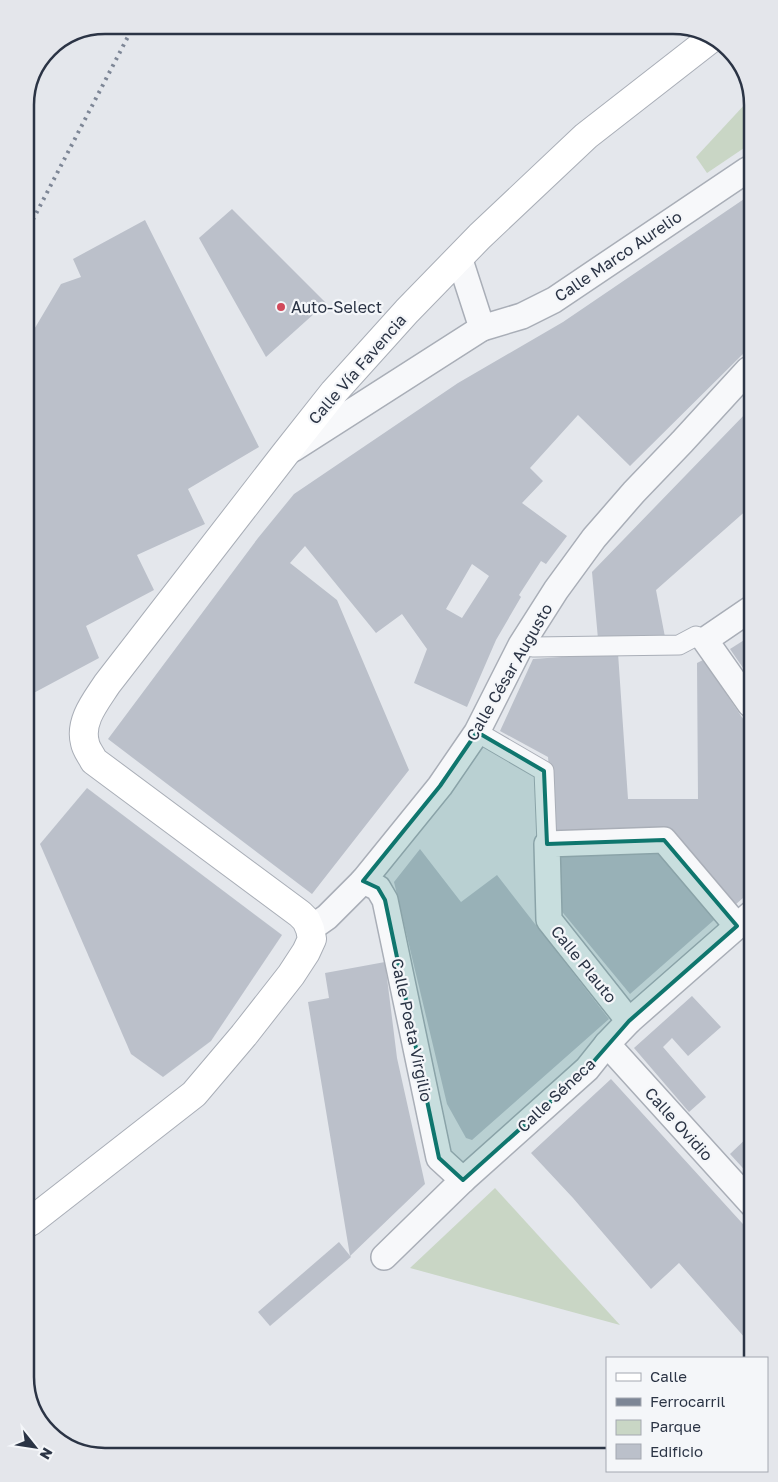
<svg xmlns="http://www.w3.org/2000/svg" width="778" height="1482" font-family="'Golos Text',sans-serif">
<rect width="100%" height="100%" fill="#e4e7ec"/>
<g fill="#c9d6c5">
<polygon points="747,102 747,146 707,173 696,157"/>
<polygon points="495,1188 620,1325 410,1268"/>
</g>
<g fill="#bbc0ca" fill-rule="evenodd">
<path d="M747 197 748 349 630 466 578 415 530 468 543 481 522 503 567 536 546 564 541 561 519 595 521 597 496 640 467 707 414 683 427 649 402 614 376 633 305 546 290 563 337 600 409 770 312 894 108 739 258 538 294 494 458 383 563 322ZM472 564 489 576 462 618 446 609Z"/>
<polygon points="232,209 326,303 266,357 199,238"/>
<polygon points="145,220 259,447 188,489 205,524 137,555 154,590 86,626 99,658 28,696 26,379 33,367 26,352 26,343 61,284 81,277 73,259"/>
<polygon points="748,411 749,508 656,590 665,637 598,639 592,572"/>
<polygon points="749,637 750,678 730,649"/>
<polygon points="618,653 628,799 698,799 697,663 703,660 750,729 751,891 735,905 667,827 554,832 548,757 500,731 533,659"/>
<polygon points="87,788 282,935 211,1041 163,1077 131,1054 40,844"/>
<polygon points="420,849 461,902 497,875 609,1019 472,1140 466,1138 447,1104 394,882"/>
<polygon points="659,852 714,920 630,994 559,908 556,857"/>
<polygon points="385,962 397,1058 425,1184 350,1256 308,1002 329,998 325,973"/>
<polygon points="692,996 721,1027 688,1056 672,1038 663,1047 706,1097 689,1112 634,1048"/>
<polygon points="611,1079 752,1234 753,1347 679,1263 651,1289 573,1198 531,1153"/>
<polygon points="752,1133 752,1178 730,1154"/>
<polygon points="339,1242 351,1257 270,1326 258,1312"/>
</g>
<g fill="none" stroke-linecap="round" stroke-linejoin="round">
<g stroke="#a9aeb7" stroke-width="21">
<g id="pedestrian">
<polyline points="521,645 534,647 679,645 696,636 705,640"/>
<polyline points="477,732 544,771 547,844"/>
</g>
</g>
<g stroke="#a9aeb7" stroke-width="28">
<g id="minor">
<polyline points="482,328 522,316 554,300 747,170"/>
<polyline points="293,449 482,328 459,257"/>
<polyline points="749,610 705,640 750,704"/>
<polyline points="363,881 378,888 385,900 439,1158 463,1180"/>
<polyline points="310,929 327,917 363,881 440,786 477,732 521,645 556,590 594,538 634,492 682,442 748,370"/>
<polyline points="629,1021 549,920 547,844 664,840 737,926"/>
<polyline points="607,1044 752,1204"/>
<polyline points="384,1257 463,1180 587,1069 607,1044 629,1021 751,914"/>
</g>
</g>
<g stroke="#a9aeb7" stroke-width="30">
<path id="secondary" d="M30 1222 194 1094 244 1035 291 975 306 952 312 939 310 929 306 920 300 914 94 761C91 755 86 749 85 743 79 721 96 701 107 684L285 454 334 392 407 311 480 236 586 136 713 37"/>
</g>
<use href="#pedestrian" stroke="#f7f8fa" stroke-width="19"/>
<use href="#minor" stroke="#f7f8fa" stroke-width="25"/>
<use href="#secondary" stroke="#fff" stroke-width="28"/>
<polyline stroke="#7d8696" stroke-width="4" stroke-dasharray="2.5 5" stroke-linecap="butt" points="26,233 134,25"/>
</g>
<path fill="#0f766e" fill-opacity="0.2" stroke="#0f766e" stroke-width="4" stroke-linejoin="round" d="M477 732 544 771 547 844 664 840 737 926 629 1021 587 1069 463 1180 439 1158 385 900 378 888 363 881 440 786Z"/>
<circle fill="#d1495b" stroke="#f4f6f9" stroke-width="2" cx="281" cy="307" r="5"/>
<g text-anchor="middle" stroke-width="4.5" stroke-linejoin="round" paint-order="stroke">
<g font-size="16" fill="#2b3445" stroke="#f4f6f9">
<text transform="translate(618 256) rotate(-34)" y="6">Calle Marco Aurelio</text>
<text transform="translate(357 369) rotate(-49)" y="6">Calle Vía Favencia</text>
<text transform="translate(509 672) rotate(-60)" y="6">Calle César Augusto</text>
<text transform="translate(584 964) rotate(51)" y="6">Calle Plauto</text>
<text transform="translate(412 1030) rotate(78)" y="6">Calle Poeta Virgilio</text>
<text transform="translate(556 1095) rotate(-43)" y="6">Calle Séneca</text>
<text transform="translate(679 1124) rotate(48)" y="6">Calle Ovidio</text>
</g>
<g font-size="16" fill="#2b3445" stroke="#f4f6f9" text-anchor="start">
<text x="291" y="313">Auto-Select</text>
</g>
</g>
<path d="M0 0H778V1482H0ZM105 34H673A71 71 0 0 1 744 105V1377A71 71 0 0 1 673 1448H105A71 71 0 0 1 34 1377V105A71 71 0 0 1 105 34Z" fill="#e4e6eb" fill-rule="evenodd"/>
<path fill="none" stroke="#2b3445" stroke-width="2.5" d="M105 34H673A71 71 0 0 1 744 105V1377A71 71 0 0 1 673 1448H105A71 71 0 0 1 34 1377V105A71 71 0 0 1 105 34Z"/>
<rect x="606" y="1357" width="162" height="115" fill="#f4f6f9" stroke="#a4a8b1"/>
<rect x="616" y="1373" width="25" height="8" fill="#ffffff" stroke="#a4a8b1"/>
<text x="650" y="1382" font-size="15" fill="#2b3445">Calle</text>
<rect x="616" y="1398" width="25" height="8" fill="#7d8696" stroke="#a4a8b1"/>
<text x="650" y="1407" font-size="15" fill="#2b3445">Ferrocarril</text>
<rect x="616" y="1420" width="25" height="15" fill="#c9d6c5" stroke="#a4a8b1"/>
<text x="650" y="1432" font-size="15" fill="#2b3445">Parque</text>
<rect x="616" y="1444" width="25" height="15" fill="#bbc0ca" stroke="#a4a8b1"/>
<text x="650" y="1457" font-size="15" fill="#2b3445">Edificio</text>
<g transform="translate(35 1447) rotate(120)" stroke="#f4f6f9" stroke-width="4" paint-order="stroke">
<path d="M0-4L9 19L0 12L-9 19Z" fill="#2b3445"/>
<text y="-8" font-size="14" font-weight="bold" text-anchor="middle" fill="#2b3445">N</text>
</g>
</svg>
